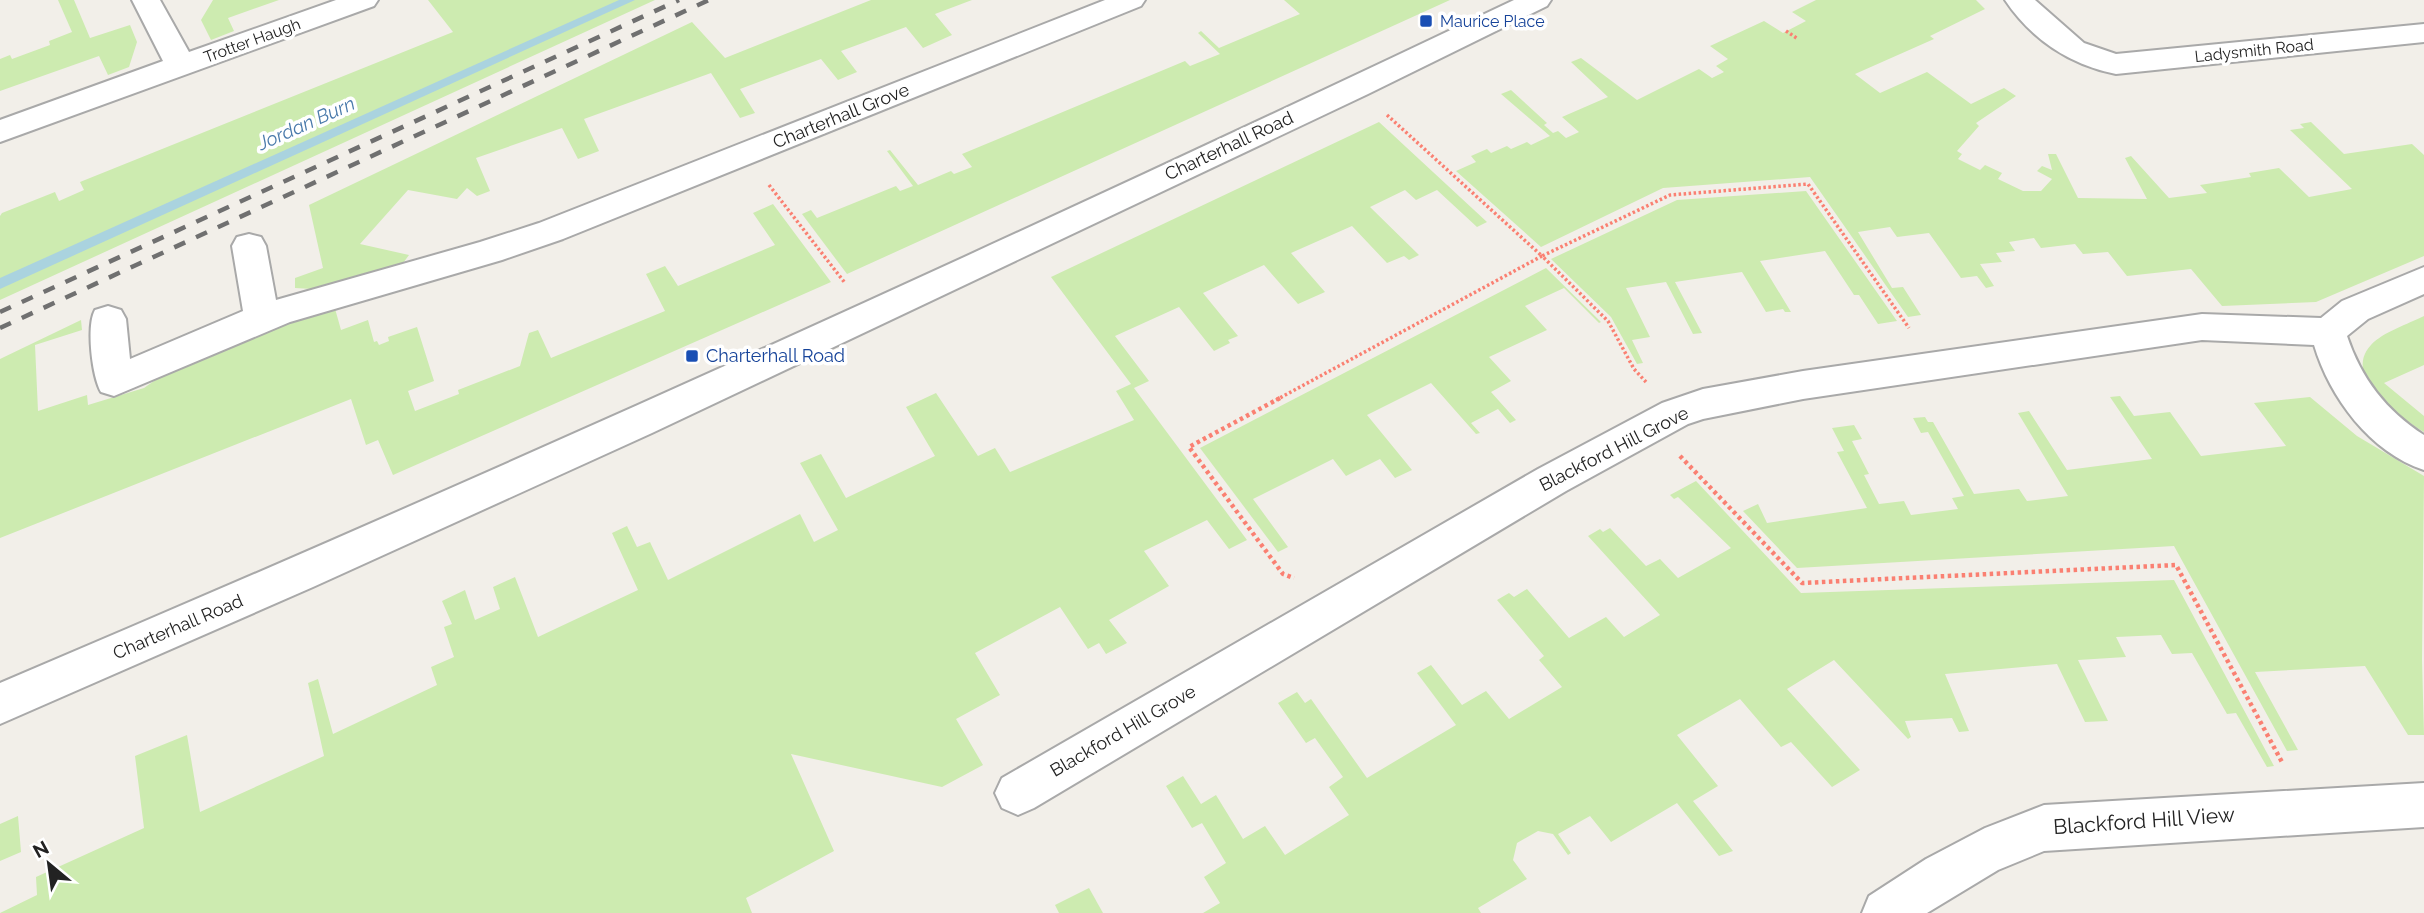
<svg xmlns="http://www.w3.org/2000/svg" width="2424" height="913" font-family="Raleway,sans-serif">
<rect width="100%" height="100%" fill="#f2efe9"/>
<g fill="#cdebb0">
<polygon points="58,0 74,0 90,38 130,25 137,42 129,67 108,75 99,56 0,91 0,59 10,55 12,59 50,45 49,41 72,32"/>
<polygon points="213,0 279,0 228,18 234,31 211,40 201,20"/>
<polygon points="428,0 655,0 0,300 0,216 2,213 55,192 59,201 84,190 80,182 453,32"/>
<polygon points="871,0 972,0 935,14 952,35 923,48 906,27 841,51 857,72 838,80 821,59 740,89 755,113 740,118 711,73 584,119 599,151 578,159 562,128 476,158 490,191 477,196 467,188 457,199 408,190 360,244 409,255 398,270 329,290 295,288 295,278 323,268 309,205 692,22 725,58"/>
<polygon points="1284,0 1450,0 847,274 802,214 811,210 817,218 896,186 900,191 913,186 887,151 890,150 918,185 951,171 954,174 972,167 962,154 1185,61 1190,66 1220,54 1198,33 1201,31 1219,48 1300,14"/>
<polygon points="1816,0 1976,0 1985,9 1930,36 1934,39 1855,74 1880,93 1927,72 1971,104 2004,88 2016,96 1976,123 1979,126 1957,151 1962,154 1958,159 1980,170 1985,165 2002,173 1998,179 2023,191 2041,191 2052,179 2037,171 2042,166 2052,170 2048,154 2056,154 2078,198 2147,199 2125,158 2131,156 2169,198 2207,193 2200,185 2251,177 2249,173 2279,168 2309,197 2352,189 2290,130 2304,128 2300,124 2311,122 2344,154 2412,144 2424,155 2424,256 2316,302 2222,306 2191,269 2127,276 2108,252 2083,254 2075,244 2041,248 2034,238 2009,242 2015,251 1996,253 2002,262 1980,264 1994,286 1986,288 1977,276 1961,278 1929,233 1897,237 1890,227 1858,232 1892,288 1903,287 1921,315 1908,317 1810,177 1663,188 1541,247 1456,171 1476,162 1471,156 1487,149 1491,153 1507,146 1511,149 1527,142 1531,145 1550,136 1501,94 1511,90 1547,123 1544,125 1553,133 1558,131 1566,138 1579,132 1562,117 1608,97 1571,62 1581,58 1637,100 1699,69 1712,78 1724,72 1716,66 1728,59 1710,46 1764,21 1783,33 1806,21 1792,12"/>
<polygon points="1379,122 1487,222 1477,227 1437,190 1416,200 1405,190 1370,207 1419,255 1409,260 1404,256 1387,263 1352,226 1291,253 1325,292 1298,304 1264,265 1203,293 1238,336 1228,340 1230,343 1214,351 1179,307 1115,336 1149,381 1134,388 1247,540 1229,549 1207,520 1144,551 1169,586 1109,620 1127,643 1106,654 1099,643 1088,649 1060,607 975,653 1000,695 956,719 983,765 942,787 791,754 834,851 746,898 752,913 0,913 37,895 36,877 144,828 135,756 187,735 200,812 324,756 308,683 318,679 333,734 437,685 431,667 454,657 444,627 452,624 442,601 465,590 475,620 500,609 493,587 515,577 538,637 638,590 612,533 627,526 637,547 650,542 668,580 800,514 814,542 838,530 800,463 821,454 846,498 935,456 906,407 936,393 978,456 995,448 1010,472 1134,420 1116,391 1131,384 1051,277"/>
<polygon points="1806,191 1897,321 1878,324 1859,295 1854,295 1825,251 1760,261 1791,312 1785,312 1783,309 1766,312 1742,272 1675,282 1702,333 1693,334 1666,282 1626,288 1650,337 1632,340 1643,363 1637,364 1611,317 1551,259 1677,200"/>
<polygon points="773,204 831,282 393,475 378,440 366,445 351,399 0,538 0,359 81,320 82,330 35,345 38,411 87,395 88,405 144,388 175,366 271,326 290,323 334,305 341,330 368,320 374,342 377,341 379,345 389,341 388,337 417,327 434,381 408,391 415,411 459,394 458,390 520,366 529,333 538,330 551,358 665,311 646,274 665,266 678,286 775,245 753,213"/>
<polygon points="1546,268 1601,322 1599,323 1564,288 1525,306 1547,330 1489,357 1511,381 1491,392 1516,420 1510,423 1498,409 1471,423 1480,433 1476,434 1431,383 1367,415 1412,470 1395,478 1380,459 1346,476 1333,459 1253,499 1288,547 1278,552 1200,448"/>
<path d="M2424 316V365L2384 383 2424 416V432C2400 417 2341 377 2371 345 2383 332 2408 324 2424 316Z"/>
<polygon points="2120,396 2134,416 2170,412 2201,456 2286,446 2254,403 2310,397 2357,436 2424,476 2422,660 2424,735 2408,735 2365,666 2255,672 2298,750 2287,751 2174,546 1797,568 1743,511 1758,504 1767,523 1867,508 1837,452 1844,451 1832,428 1854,425 1862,439 1852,441 1869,474 1864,475 1879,504 1904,501 1911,515 1958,509 1952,498 1964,496 1928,432 1921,433 1913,418 1925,417 1928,422 1933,422 1974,494 2019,489 2027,501 2068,496 2018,413 2029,411 2067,470 2152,459 2110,397"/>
<polygon points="1696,481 1801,593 2174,580 2274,766 2267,767 2236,713 2227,714 2192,653 2172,654 2161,635 2116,637 2126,657 2078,660 2108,721 2085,722 2057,664 1945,674 1969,731 1959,732 1952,718 1905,721 1911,737 1908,739 1834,660 1787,689 1860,770 1832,787 1791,742 1781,747 1740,699 1677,735 1718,786 1693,801 1733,851 1719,856 1677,803 1611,842 1590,816 1558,834 1571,853 1568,855 1553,834 1538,831 1517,843 1513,860 1527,879 1478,908 1481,913 1203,913 1220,903 1204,877 1226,863 1202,823 1192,828 1166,786 1183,776 1201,804 1216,795 1243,839 1265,826 1285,855 1349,815 1329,787 1343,777 1315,738 1306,743 1278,703 1297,692 1305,703 1311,699 1367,778 1456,725 1417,673 1431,665 1462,705 1486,691 1509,719 1562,687 1539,660 1544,656 1497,600 1509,593 1514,597 1527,589 1569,638 1606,617 1624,637 1660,615 1588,536 1600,529 1603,532 1610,528 1646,566 1660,559 1678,578 1731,548 1678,497 1674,499 1670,495"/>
<polygon points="18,816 21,852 0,861 0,824"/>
<polygon points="1089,888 1103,913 1059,913 1055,905"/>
</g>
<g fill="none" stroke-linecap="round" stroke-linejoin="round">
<polygon fill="#aad3df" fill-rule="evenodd" points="619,0 635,0 0,289 0,278"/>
<g stroke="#a9a9a9" stroke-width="4">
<g id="minor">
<polygon points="132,0 160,0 189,52 336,0 378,0 374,6 0,142 0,120 163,61"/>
<path d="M1105 0H1145L1141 6 563 239 502 260 290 322 114 396 101 392C92 376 86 326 95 310L108 306 121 310 126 319 130 359 243 311 232 246 237 237 249 234 261 237 266 246 276 300 480 242 539 223Z"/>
<path d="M1514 0H1551L1547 6 1368 94 652 433 313 587 0 724V683C510 467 1014 238 1514 0Z"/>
<path d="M2005 0H2035L2084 43 2116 54 2424 24V42L2116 74C2070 65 2031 39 2005 0Z"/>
<path d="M2424 267V294L2368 319 2347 336C2361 378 2386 411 2424 435V470C2370 452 2330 398 2314 345L2202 340 1803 399 1703 419 1688 424 1566 491 1034 808 1018 815 1002 808 995 793 1002 778 1538 469 1662 403 1703 389 1803 371 2202 314 2321 318 2342 301Z"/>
<polygon points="2424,783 2424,827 2044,851 1998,870 1927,913 1862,913 1869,896 1926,859 1985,828 2044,805"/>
</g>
</g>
<g stroke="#fa8072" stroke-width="3.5" stroke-dasharray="2.5 2.5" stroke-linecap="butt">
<polyline points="1786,31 1798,39"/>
<polyline points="1387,115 1542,256 1670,195 1808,184 1909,328"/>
<polyline points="769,185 845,283"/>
<polyline points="1276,400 1542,256 1608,321 1634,369 1646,382"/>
</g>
<g stroke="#fa8072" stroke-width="4.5" stroke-dasharray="3.5 3.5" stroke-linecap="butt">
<polyline points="1280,398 1189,447 1283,574 1294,578"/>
<polyline points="1680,456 1802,583 2176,565 2283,764"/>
</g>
<use href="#minor" fill="#fff" fill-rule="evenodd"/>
<g stroke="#707070" stroke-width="4.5" stroke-dasharray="12 12" stroke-linecap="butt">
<polyline points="0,312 679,0"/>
<polyline points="0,328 709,0"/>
</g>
</g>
<g fill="#1a4fb4" stroke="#fff" stroke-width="2.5">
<rect x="1419" y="14" width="14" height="14" rx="3.5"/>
<rect x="685" y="349" width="14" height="14" rx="3.5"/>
</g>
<g text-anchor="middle" stroke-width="7" stroke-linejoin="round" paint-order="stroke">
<g font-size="16" fill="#164399" stroke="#fff" text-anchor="start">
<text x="1440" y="27">Maurice Place</text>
</g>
<g font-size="16" fill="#222" stroke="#fff">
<text transform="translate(252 40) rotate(-20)" y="6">Trotter Haugh</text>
<text transform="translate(2254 50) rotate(-6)" y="6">Ladysmith Road</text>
</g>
<g font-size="18" fill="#222" stroke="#fff">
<text transform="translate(841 116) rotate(-22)" y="6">Charterhall Grove</text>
<text transform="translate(1229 146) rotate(-25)" y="6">Charterhall Road</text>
<text transform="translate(1614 449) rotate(-27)" y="6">Blackford Hill Grove</text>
<text transform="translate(178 627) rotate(-23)" y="6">Charterhall Road</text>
<text transform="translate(1123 731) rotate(-30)" y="6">Blackford Hill Grove</text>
</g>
<g font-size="18" fill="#164399" stroke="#fff" text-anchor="start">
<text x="706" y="362">Charterhall Road</text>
</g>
<g font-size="19" font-style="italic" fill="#4a7aab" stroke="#fff">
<text transform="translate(306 123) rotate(-24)" y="7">Jordan Burn</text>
</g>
<g font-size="21" fill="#222" stroke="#fff">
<text transform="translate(2144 821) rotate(-4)" y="7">Blackford Hill View</text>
</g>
</g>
<g transform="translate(49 864) rotate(331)" stroke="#ffffff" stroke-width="5" paint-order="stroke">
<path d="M0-5L12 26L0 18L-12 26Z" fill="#222222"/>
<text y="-10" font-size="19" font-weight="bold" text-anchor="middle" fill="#222222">N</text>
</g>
</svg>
